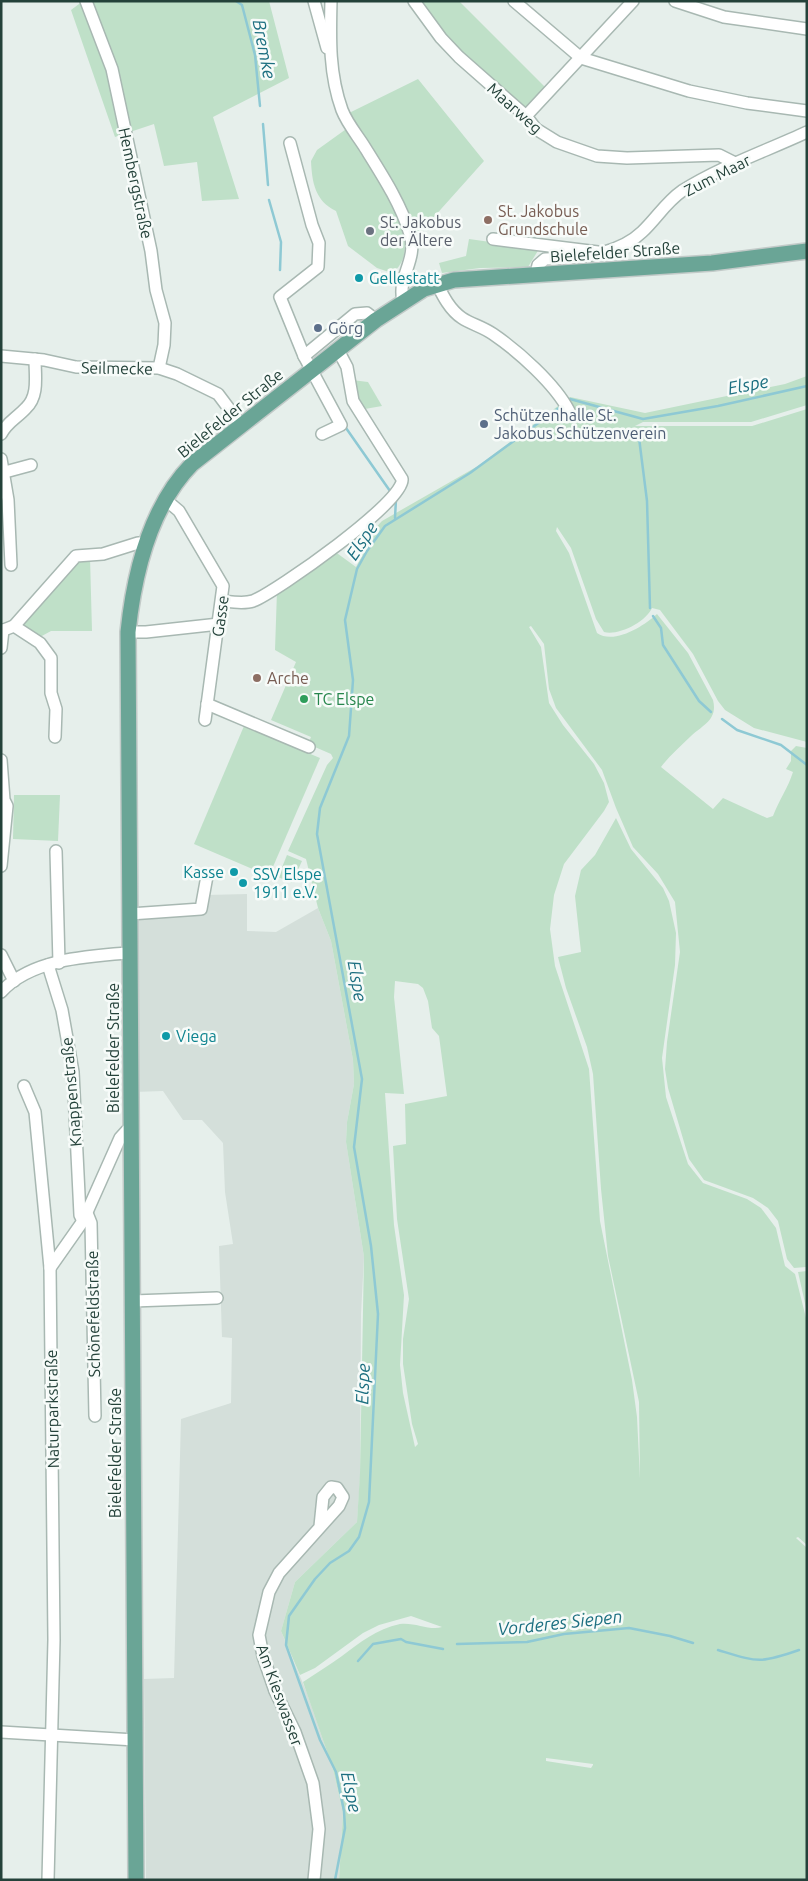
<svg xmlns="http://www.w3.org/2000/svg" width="808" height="1881" font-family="Ubuntu,sans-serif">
<rect width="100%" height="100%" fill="#e6efeb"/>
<polygon fill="#d4dfda" points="247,894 247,931 276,932 318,908 331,941 353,1060 354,1084 347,1122 346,1142 364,1257 361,1314 360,1478 357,1522 295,1582 281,1631 307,1693 333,1769 343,1813 339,1880 146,1880 144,1679 174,1678 181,1419 231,1403 232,1338 222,1337 219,1246 233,1244 225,1192 223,1143 202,1120 183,1120 163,1091 134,1092 135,916 201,910 207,895"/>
<g fill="#bfe0c8" fill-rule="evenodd">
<polygon points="83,1 269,1 289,78 213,117 239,199 202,201 197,162 164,166 154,124 115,137 71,10"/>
<polygon points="420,1 459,1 546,88 530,107 521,108 446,36"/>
<polygon points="418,79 484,161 416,237 407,210 349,113"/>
<path d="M349 127C368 155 432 245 392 273L377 268 348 246 336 211C315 201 312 182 311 161L317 150Z"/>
<polygon points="469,239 539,249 528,267 480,268 442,273 439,263 466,256"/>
<path d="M807 376V405L751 422H643L635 426H752L807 409V742L754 728 725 710 718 701 693 654 660 610 652 608C646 622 618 636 604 632L596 619 571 548 557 527 556 531 569 553 597 633C614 645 644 626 657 614L688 653 713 700C718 720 703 725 691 736 681 746 669 756 661 767L713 809 723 798 767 818 773 816C779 800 788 788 793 772L786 769 791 761V751L796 746 807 748 806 1267 794 1268 787 1259 778 1221 768 1208 753 1198 704 1180 689 1159 668 1088 665 1069 667 1042 680 952 675 902 658 874 633 847 616 808 602 770 556 708 549 689 544 644 531 626 529 627 541 647 549 703 563 725 594 764 604 783 609 802 604 811 564 864 554 895 550 929 555 966 589 1069 600 1221 632 1380 637 1417 640 1479 639 1402 608 1256 601 1189 593 1074 587 1047 566 988 558 957 581 952 575 896 581 870 595 855 616 818 631 849 663 888 669 901 676 933 675 965 662 1058 666 1097 688 1164 703 1183 747 1199 761 1208 776 1228 785 1266 795 1274 807 1322V1545L798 1537 796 1538 807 1548V1880H339L343 1813 333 1769 303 1682C316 1673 330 1665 342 1656 361 1642 376 1629 400 1624 415 1622 430 1631 442 1627L411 1616 379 1625 363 1633 315 1668 300 1675 281 1631 295 1582 357 1522 360 1473 364 1257 346 1142 347 1122 354 1084 353 1060 331 941 318 908 306 859 288 851 327 765 333 758 331 754 308 744 311 737 271 720 296 662 275 650 277 591 334 551 356 567C367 548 366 538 382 521L478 466 570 397 645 413 785 384ZM395 981 418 984 423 988 428 1001 432 1028 439 1036 447 1096 405 1104 406 1144 393 1146 397 1219 409 1299 403 1339V1364L412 1424 418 1444 415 1447 403 1393 400 1365 404 1295 394 1225 385 1093 404 1094 394 997ZM546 1758 593 1764V1765L591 1768 546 1761Z"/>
<polygon points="352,380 368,382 382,406 359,410"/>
<polygon points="81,557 90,557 92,631 51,631 40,637 20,625"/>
<polygon points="244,726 320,758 269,876 194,844"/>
<polygon points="14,795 60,795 58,841 13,839"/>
<polygon points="287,855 302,861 292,883 278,877"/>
<polygon points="807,1271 807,1312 798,1272"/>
</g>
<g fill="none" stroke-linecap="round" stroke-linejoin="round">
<g stroke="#8ec9d4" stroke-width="2.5">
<polyline points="236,1 242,5 255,55 260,106"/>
<polyline points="263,124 268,185"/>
<polyline points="269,200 281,242 280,270"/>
<polyline points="567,402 570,399 643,419 718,406 807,386"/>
<polyline points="346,428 390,491"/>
<polyline points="638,430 647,501 650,608"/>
<polyline points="395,518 396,499"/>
<polyline points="653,616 661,628 663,645 699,701 711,712"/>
<polyline points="722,719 737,730 781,745 807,765"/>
<polyline points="457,1644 527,1642 564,1634 629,1628 670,1636 693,1643"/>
<path d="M718 1650C758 1662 759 1664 799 1650"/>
<polyline points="358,1661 373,1644 401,1639 406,1642 443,1649"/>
<polyline points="335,1880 345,1828 344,1811 336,1772 320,1740 286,1645 289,1616 315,1579 330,1563 349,1551 359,1537 369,1502 378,1314 371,1246 354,1147 362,1079 317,834 320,808 349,736 353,680 345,620 357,569 367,551 385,526 470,473 563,405"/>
</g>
<g stroke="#a8b8b2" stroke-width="14">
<g id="minor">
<polyline points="86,1 112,69 151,251 156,290 165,323 164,345 159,368"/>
<polyline points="314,1 327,48"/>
<path d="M331 1C330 39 329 74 342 110 347 123 357 135 364 146 382 175 400 202 410 234 418 260 397 277 403 301"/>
<polyline points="414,1 441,38 459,57 526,116 536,129 557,142 597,156 627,158 719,155 737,164"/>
<polyline points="514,1 581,58 689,91 747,103 807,111"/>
<polyline points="675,1 724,17 807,29"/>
<polyline points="526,116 633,1"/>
<polyline points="290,143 312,225 319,243 318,267 280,297 304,356 341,425 322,434"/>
<polyline points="493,239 598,252"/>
<path d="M536 274 538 265 545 259C577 259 618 255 642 232 656 219 666 202 682 191 720 167 766 151 807 132"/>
<path d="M437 284C443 296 450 310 462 318 471 324 483 327 493 334 518 351 555 384 569 411"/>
<polyline points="1,356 44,360 76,367 159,368 177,374 218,394 242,426"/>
<polyline points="304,356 355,314 367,313 376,320"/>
<path d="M1 434C7 422 17 418 26 408 39 396 35 376 35 359"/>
<polyline points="1,459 8,500 11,565"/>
<polyline points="5,472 31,465"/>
<polyline points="166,500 179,511 223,586 205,720"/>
<path d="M223 601C232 602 244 604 253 601 276 592 407 500 402 479L353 401 347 367 338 350"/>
<polyline points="14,626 40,643 51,658 51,693 56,709 55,737"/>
<polyline points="1,631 14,626 76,556 103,554 138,543 147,543"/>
<polyline points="128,632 146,632 219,624"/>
<polyline points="1,648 3,630"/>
<polyline points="207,704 309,747"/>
<polyline points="1,760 4,800 7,806 1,866"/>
<polyline points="56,851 59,963"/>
<polyline points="130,914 201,909 207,876"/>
<polyline points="1,955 14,981"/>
<polyline points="48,965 62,1010 73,1072 80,1215 83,1221"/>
<path d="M1 992C31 959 88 956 129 953"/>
<polyline points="24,1086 35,1112 50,1268 54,1640 48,1880"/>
<polyline points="87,1213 91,1223 95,1416"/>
<polyline points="50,1268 83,1221 120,1138 130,1127"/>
<polyline points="133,1301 217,1298"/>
<polyline points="1,1732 135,1740"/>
<polyline points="314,1880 319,1829 313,1783 295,1732 275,1691 263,1656 259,1635 269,1592 279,1573 339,1506 343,1497 337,1488 331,1487 323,1497 320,1526"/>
</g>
</g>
<g stroke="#c2cac8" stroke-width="18">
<path id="major" d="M136 1880 128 632C134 574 150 507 192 464L376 320 424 289 454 280 712 263 807 251"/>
</g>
<use href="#minor" stroke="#fff" stroke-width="11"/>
<use href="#major" stroke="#6aa596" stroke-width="15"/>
</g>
<g fill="#8d6e63" stroke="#f7fbf9" stroke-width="2">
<circle cx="488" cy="220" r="5"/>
<circle cx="257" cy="678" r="5"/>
</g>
<circle fill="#6b7280" stroke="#f7fbf9" stroke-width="2" cx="370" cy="231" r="5"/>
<g fill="#0f9aa8" stroke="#f7fbf9" stroke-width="2">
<circle cx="359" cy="278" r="5"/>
<circle cx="234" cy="872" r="5"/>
<circle cx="243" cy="883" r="5"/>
<circle cx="166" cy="1036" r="5"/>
</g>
<g fill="#5c6f8a" stroke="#f7fbf9" stroke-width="2">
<circle cx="318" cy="328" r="5"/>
<circle cx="484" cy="424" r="5"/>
</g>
<circle fill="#2e9e5b" stroke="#f7fbf9" stroke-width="2" cx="304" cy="699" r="5"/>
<g text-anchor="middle" stroke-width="5" stroke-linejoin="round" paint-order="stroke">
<g font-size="16" fill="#24423a" stroke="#f7fbf9">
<text transform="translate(515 108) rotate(42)" y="6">Maarweg</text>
<text transform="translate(717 175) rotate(-27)" y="6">Zum Maar</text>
<text transform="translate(136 183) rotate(78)" y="6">Hembergstraße</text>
<text transform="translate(615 252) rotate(-4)" y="6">Bielefelder Straße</text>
<text transform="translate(117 368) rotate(1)" y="6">Seilmecke</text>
<text transform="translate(230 413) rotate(-39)" y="6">Bielefelder Straße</text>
<text transform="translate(220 616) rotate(-82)" y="6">Gasse</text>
<text transform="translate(113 1048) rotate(-90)" y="6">Bielefelder Straße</text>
<text transform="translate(71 1092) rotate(-95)" y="6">Knappenstraße</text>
<text transform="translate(93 1314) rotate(-91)" y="6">Schönefeldstraße</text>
<text transform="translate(52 1409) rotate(-91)" y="6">Naturparkstraße</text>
<text transform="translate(115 1453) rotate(-90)" y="6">Bielefelder Straße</text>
<text transform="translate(280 1695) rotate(70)" y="6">Am Kieswasser</text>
</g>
<g font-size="16" fill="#785e54" stroke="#f7fbf9" text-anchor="start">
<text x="498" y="217">St. Jakobus<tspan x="498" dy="18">Grundschule</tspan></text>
<text x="267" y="684">Arche</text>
</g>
<g font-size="16" fill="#5b616d" stroke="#f7fbf9" text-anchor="start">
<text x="380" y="228">St. Jakobus<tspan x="380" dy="18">der Ältere</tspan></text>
</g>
<g font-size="16" fill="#0d838f" stroke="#f7fbf9" text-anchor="start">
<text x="369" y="284">Gellestatt</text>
<text x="224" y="878" text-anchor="end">Kasse</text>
<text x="253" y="880">SSV Elspe<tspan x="253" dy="18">1911 e.V.</tspan></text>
<text x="176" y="1042">Viega</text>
</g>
<g font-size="16" fill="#4e5e75" stroke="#f7fbf9" text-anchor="start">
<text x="328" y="334">Görg</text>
<text x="494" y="421">Schützenhalle St.<tspan x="494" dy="18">Jakobus Schützenverein</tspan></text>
</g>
<g font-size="16" fill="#27864d" stroke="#f7fbf9" text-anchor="start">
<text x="314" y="705">TC Elspe</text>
</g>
<g font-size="18" font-style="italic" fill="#1c6f80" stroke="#f7fbf9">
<text transform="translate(264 49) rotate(79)" y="6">Bremke</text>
<text transform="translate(748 385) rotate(-11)" y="6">Elspe</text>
<text transform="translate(362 541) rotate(-56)" y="6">Elspe</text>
<text transform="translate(357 981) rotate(80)" y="6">Elspe</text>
<text transform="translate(363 1384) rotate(-88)" y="6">Elspe</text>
<text transform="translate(560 1623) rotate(-6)" y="6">Vorderes Siepen</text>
<text transform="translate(351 1792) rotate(78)" y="6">Elspe</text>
</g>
</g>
<rect width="808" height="1881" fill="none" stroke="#24423a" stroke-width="5"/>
</svg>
